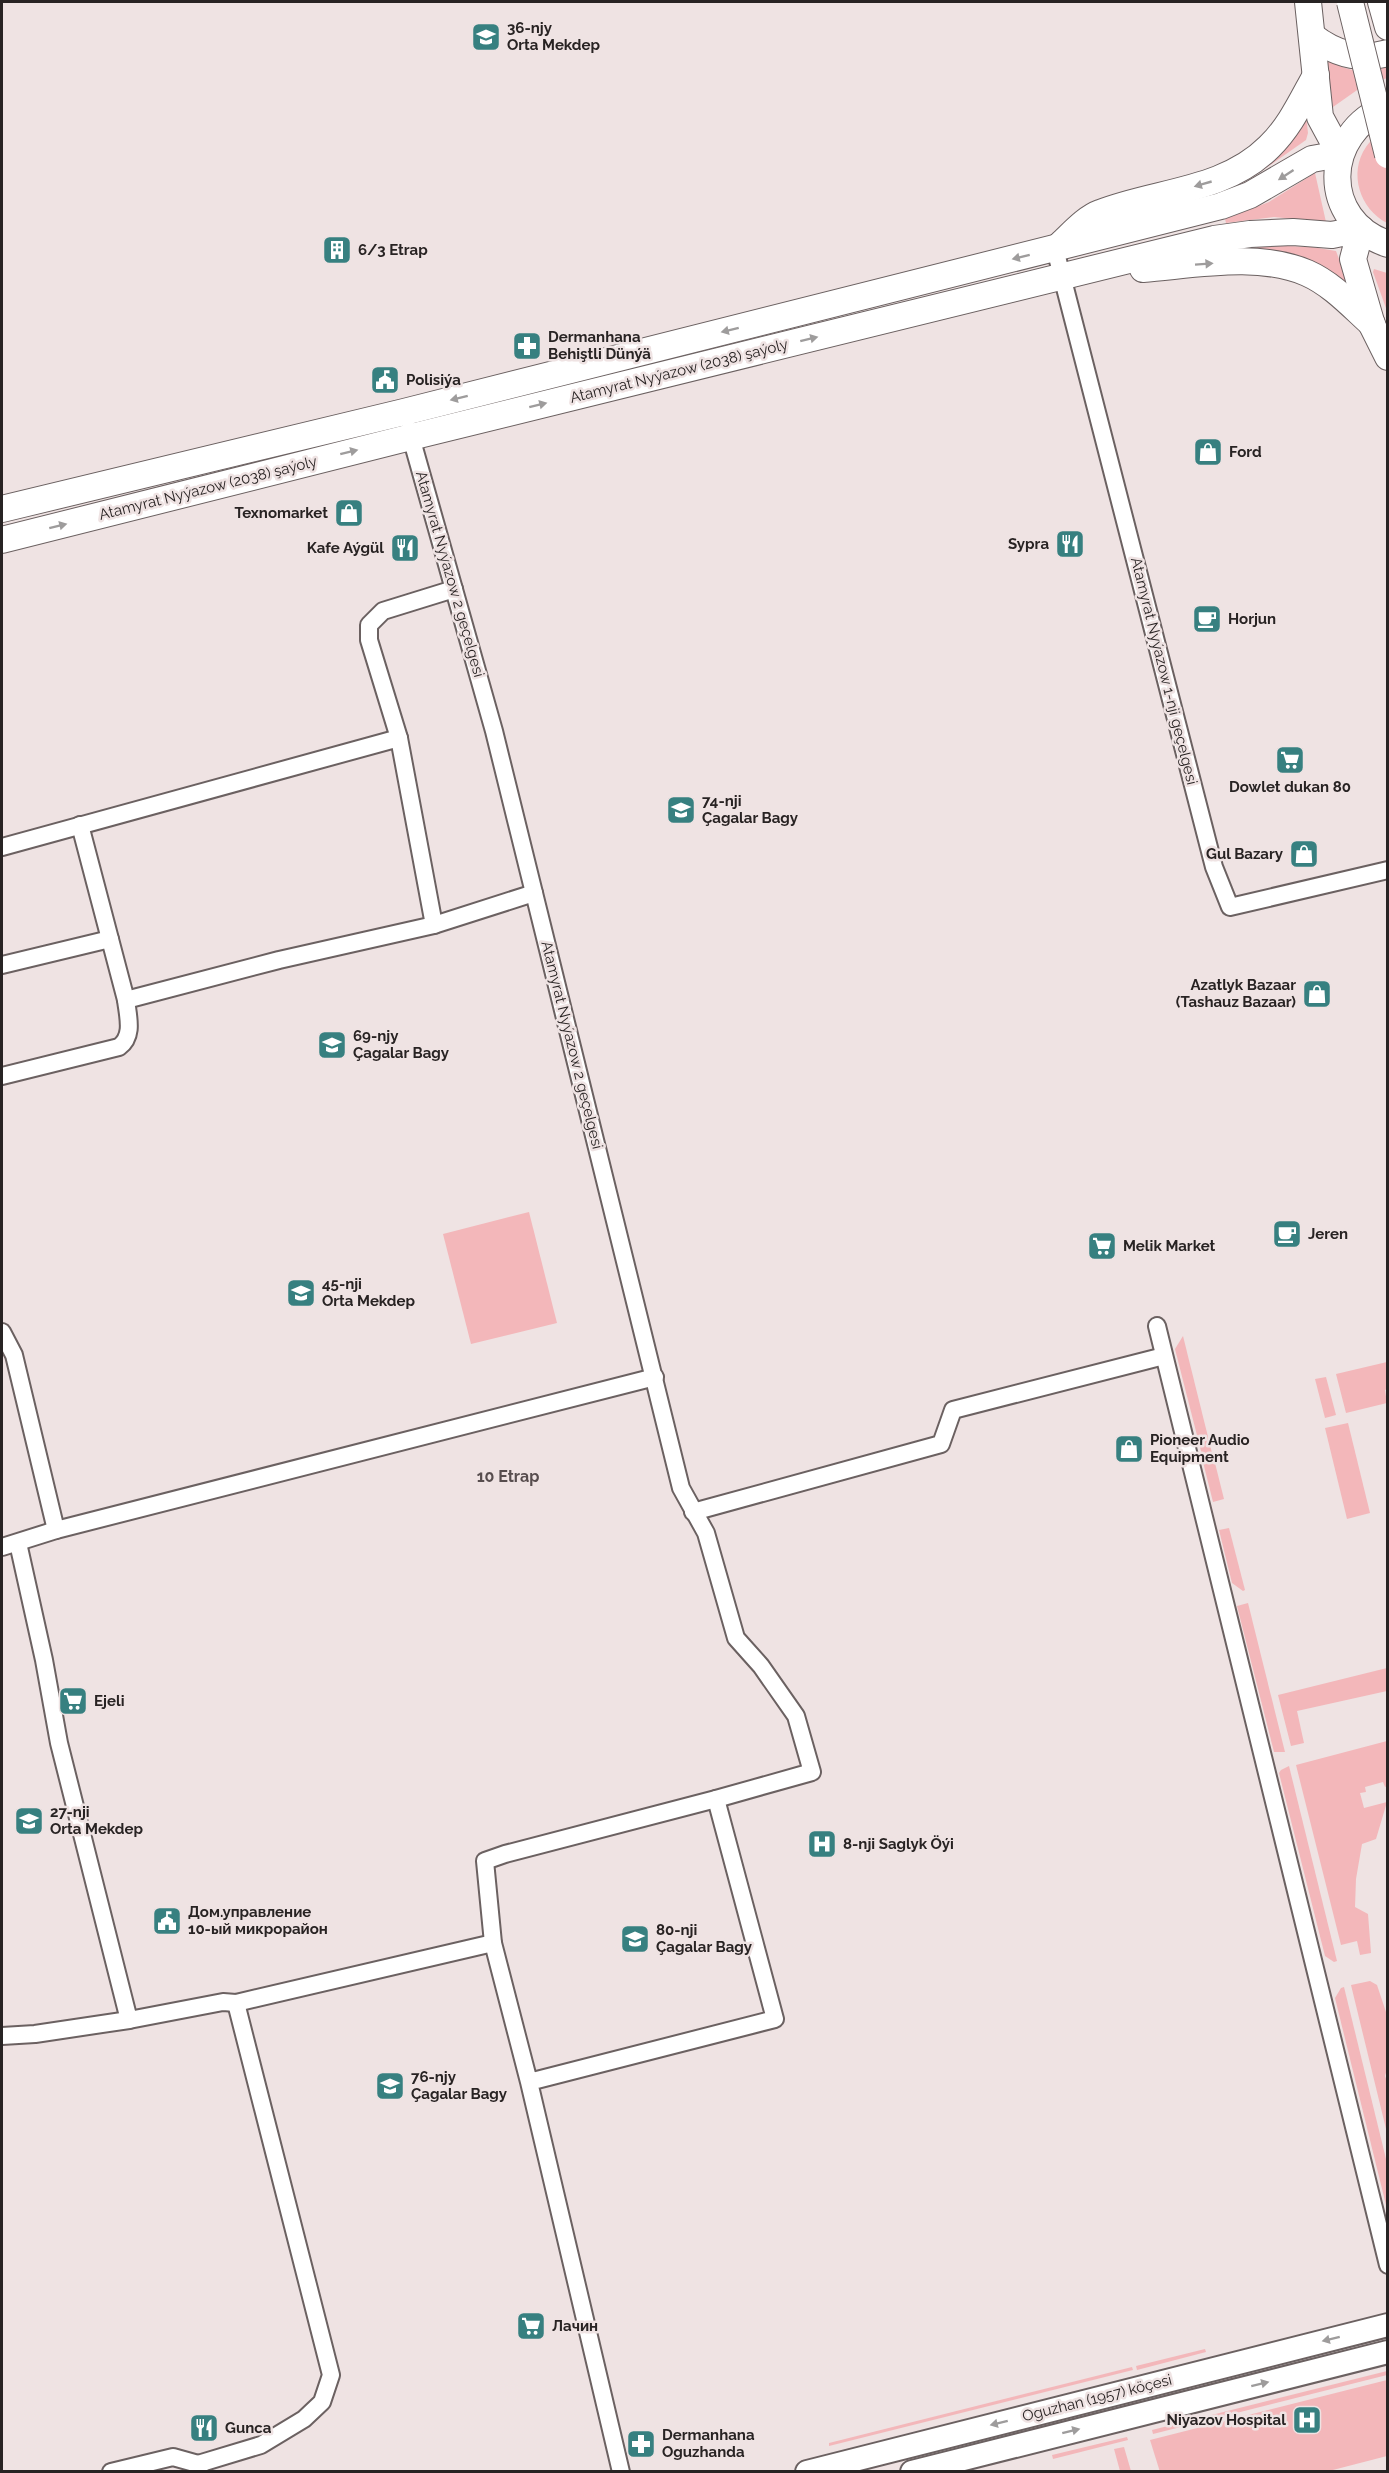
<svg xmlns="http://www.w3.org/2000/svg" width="1389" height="2473" font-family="Raleway,sans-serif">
<rect width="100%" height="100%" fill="#efe3e3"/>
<g fill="#f3b7ba">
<path d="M1330 61C1349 72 1367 74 1387 67V78L1360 88 1333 107 1327 63Z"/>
<polygon points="1306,115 1308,133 1306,140 1253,177 1251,175"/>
<path d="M1387 129V223C1360 209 1348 173 1366 147 1371 139 1380 134 1387 129Z"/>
<polygon points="1315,173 1326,222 1274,217 1226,223 1225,219 1269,202"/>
<polygon points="1286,246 1312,247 1336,251 1349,286 1257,251 1257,247"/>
<polygon points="1374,269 1387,273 1387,311 1373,272"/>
<polygon points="529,1212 557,1323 471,1344 443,1234"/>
<polygon points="1183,1336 1213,1457 1203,1459 1175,1349"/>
<polygon points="1387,1362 1387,1389 1385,1390 1387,1403 1346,1413 1336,1374"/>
<polygon points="1326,1377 1336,1415 1325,1418 1315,1379"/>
<polygon points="1348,1423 1370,1513 1347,1519 1325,1428"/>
<polygon points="1214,1459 1224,1499 1213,1502 1203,1462"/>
<polygon points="1229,1528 1245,1590 1243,1591 1232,1583 1219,1530"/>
<polygon points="1248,1603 1285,1752 1274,1752 1237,1606"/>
<polygon points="1387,1668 1387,1691 1297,1711 1304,1743 1291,1746 1278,1695"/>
<polygon points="1387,1741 1387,1786 1385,1787 1383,1782 1365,1787 1366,1792 1360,1793 1364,1808 1387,1802 1376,1839 1362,1844 1356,1879 1355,1907 1368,1914 1371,1953 1360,1955 1357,1941 1341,1945 1296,1765"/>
<polygon points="1289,1766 1337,1961 1334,1962 1325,1956 1279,1773 1281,1770"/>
<polygon points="1370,1981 1377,1985 1387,2015 1388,2066 1385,2076 1388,2084 1387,2133 1351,1985"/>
<polygon points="1344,1987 1387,2163 1387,2209 1335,1998 1341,1988"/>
<polygon points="1205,2349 1206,2352 1137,2370 1136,2366"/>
<polygon points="1132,2367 1133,2370 829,2446 829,2443"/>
<polygon points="1387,2371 1387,2375 1153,2434 1152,2430"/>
<polygon points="1387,2380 1387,2456 1329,2471 1160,2472 1150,2440"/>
<polygon points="1127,2437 1128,2440 1053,2459 1052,2455"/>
<polygon points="1124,2447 1131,2471 1120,2471 1114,2449"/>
</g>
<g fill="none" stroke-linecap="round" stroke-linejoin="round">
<g stroke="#6b6161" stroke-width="20">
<g id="minor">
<polyline points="1055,249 1214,867 1230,907 1388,870"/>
<polyline points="409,430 494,731 681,1488 706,1533 736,1638 761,1666 796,1716 812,1772 716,1799"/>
<polyline points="80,825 126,1000 279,960 434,925 534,893"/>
<polyline points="2,847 399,738"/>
<polyline points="434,925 399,738 369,640 369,625 383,611 454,589"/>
<polyline points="2,965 110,939"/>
<path d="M2 1076 119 1047C134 1036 128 1017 126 1000"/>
<polyline points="1157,1326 1388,2265"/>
<polyline points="2,1332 14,1355 56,1530"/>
<polyline points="693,1512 941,1444 953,1410 1164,1356"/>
<polyline points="18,1543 44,1660 59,1743 129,2020 223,2002 236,2003 493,1943"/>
<polyline points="2,1547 56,1530 655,1377"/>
<polyline points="2,2036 35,2034 129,2020"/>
<polyline points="529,2082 775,2019 716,1799 505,1854 485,1861 493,1943 529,2082 621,2472"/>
<polyline points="111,2472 173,2457 198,2464"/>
<polyline points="200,2472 198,2464 261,2445 304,2419 322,2402 331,2375 236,2003"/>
</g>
</g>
<g stroke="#6b6161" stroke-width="26">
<g id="secondary">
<polyline points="807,2472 1388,2325"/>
<polyline points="912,2472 1388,2352"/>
</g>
</g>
<g stroke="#6b6161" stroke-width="28">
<g id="primary">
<polyline points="1381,2 1388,27"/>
<path d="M1312 36C1335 54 1359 61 1388 53"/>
<path d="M1388 107C1322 132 1319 221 1388 244"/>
<path d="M1061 244C1072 234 1086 218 1100 213 1156 191 1224 192 1269 147 1290 127 1302 100 1316 75"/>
<path d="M1143 269C1194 265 1259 252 1307 273 1332 284 1352 306 1372 324"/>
<polyline points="2,509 404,412 1221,206 1250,195 1312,159 1340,154 1320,117 1308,2"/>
<polyline points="2,540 411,437 1214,239 1250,234 1293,232 1332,235 1361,229 1353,259 1372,325 1388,357"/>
</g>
</g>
<use href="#minor" stroke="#fff" stroke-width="16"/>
<use href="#secondary" stroke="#fff" stroke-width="22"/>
<use href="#primary" stroke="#fff" stroke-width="26"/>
<g stroke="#6b6161" stroke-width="28" stroke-linecap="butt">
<polyline id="primary-bridge" points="1350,2 1388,155"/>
</g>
<use href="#primary-bridge" stroke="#fff" stroke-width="26"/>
</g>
<defs><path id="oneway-solid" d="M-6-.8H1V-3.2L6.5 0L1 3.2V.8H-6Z" transform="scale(1.5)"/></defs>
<g fill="#9e9c9c">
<use href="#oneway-solid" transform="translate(1286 175) rotate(147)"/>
<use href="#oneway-solid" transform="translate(1203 184) rotate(164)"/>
<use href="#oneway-solid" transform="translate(1021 257) rotate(166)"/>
<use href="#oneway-solid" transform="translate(1204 264) rotate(-4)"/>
<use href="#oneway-solid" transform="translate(730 330) rotate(166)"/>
<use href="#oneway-solid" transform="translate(809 339) rotate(-14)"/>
<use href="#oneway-solid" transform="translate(459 398) rotate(166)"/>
<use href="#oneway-solid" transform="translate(538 405) rotate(-14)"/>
<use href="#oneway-solid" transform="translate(349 452) rotate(-14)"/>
<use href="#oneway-solid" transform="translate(58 526) rotate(-14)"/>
<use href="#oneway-solid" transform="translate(1331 2339) rotate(166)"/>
<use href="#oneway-solid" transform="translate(1260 2384) rotate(-14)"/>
<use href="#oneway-solid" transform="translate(999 2423) rotate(166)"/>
<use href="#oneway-solid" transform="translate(1071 2431) rotate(-14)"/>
</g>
<defs>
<g id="school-square" transform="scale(1.5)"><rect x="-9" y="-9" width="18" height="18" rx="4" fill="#378080" stroke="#efe3e3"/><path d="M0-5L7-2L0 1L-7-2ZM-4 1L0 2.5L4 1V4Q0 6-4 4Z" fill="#fff"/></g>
<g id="building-square" transform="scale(1.5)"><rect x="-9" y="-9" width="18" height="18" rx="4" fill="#378080" stroke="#efe3e3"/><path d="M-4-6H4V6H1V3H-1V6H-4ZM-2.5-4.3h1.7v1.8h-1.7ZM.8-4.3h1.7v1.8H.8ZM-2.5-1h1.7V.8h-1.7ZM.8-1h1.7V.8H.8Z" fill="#fff"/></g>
<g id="pharmacy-square" transform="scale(1.5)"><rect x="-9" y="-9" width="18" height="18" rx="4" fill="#378080" stroke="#efe3e3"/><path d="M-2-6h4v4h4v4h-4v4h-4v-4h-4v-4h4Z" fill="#fff"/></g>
<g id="civic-square" transform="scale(1.5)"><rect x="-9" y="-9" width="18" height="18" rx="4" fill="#378080" stroke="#efe3e3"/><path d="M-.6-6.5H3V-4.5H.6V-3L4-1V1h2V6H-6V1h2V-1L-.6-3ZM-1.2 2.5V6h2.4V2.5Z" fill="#fff"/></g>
<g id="shop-square" transform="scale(1.5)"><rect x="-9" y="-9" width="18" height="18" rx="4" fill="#378080" stroke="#efe3e3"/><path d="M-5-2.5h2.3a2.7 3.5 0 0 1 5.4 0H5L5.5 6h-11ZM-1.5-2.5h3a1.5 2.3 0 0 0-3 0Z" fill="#fff"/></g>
<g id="restaurant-square" transform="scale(1.5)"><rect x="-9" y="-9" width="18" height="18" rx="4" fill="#378080" stroke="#efe3e3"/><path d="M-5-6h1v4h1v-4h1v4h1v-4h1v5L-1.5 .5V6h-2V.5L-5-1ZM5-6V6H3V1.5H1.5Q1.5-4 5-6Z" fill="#fff"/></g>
<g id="cafe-square" transform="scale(1.5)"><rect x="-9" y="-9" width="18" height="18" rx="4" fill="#378080" stroke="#efe3e3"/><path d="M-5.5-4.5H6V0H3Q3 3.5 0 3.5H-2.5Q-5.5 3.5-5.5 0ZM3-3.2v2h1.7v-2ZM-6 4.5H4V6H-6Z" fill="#fff"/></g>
<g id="supermarket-square" transform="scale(1.5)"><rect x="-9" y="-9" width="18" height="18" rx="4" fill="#378080" stroke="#efe3e3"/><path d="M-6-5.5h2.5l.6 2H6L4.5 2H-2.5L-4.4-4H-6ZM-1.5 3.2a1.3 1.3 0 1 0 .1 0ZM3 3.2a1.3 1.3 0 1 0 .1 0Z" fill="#fff"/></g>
<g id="hospital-square" transform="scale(1.5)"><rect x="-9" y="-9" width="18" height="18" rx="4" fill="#378080" stroke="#efe3e3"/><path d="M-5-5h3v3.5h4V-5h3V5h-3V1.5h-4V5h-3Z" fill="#fff"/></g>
</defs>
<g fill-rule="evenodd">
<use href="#school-square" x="486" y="37"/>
<use href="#building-square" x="337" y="250"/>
<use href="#pharmacy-square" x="527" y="346"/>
<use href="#civic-square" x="385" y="380"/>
<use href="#shop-square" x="1208" y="452"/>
<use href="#shop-square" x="349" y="513"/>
<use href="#restaurant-square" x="1070" y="544"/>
<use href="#restaurant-square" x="405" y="548"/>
<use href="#cafe-square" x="1207" y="619"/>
<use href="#supermarket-square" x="1290" y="760"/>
<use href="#school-square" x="681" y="810"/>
<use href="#shop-square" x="1304" y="854"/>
<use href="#shop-square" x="1317" y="994"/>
<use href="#school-square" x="332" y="1045"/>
<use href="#cafe-square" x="1287" y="1234"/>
<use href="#supermarket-square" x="1102" y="1246"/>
<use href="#school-square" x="301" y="1293"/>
<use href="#shop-square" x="1129" y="1449"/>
<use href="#supermarket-square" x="73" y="1701"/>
<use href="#school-square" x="29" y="1821"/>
<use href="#hospital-square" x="822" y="1844"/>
<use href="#civic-square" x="167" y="1921"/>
<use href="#school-square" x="635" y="1939"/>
<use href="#school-square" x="390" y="2086"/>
<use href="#supermarket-square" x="531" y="2326"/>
<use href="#hospital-square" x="1307" y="2420"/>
<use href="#restaurant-square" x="204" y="2428"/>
<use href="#pharmacy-square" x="641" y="2444"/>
</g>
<g text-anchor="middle" stroke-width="5" stroke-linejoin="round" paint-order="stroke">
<g font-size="15" font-weight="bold" fill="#282323" stroke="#efe3e3" text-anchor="start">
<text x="507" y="33">36-njy<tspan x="507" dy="17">Orta Mekdep</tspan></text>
<text x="358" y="255">6/3 Etrap</text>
<text x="548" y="342">Dermanhana<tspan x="548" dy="17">Behiştli Dünýä</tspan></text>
<text x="406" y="385">Polisiýa</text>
<text x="1229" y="457">Ford</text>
<text x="328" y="518" text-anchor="end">Texnomarket</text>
<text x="1049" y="549" text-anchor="end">Sypra</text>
<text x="384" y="553" text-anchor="end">Kafe Aýgül</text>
<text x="1228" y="624">Horjun</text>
<text x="1290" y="792" text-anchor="middle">Dowlet dukan 80</text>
<text x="702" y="806">74-nji<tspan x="702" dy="17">Çagalar Bagy</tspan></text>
<text x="1283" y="859" text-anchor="end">Gul Bazary</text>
<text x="1296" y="990" text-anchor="end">Azatlyk Bazaar<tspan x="1296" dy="17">(Tashauz Bazaar)</tspan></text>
<text x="353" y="1041">69-njy<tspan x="353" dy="17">Çagalar Bagy</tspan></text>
<text x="1308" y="1239">Jeren</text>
<text x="1123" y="1251">Melik Market</text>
<text x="322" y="1289">45-nji<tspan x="322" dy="17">Orta Mekdep</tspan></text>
<text x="1150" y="1445">Pioneer Audio<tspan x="1150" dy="17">Equipment</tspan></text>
<text x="94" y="1706">Ejeli</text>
<text x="50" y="1817">27-nji<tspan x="50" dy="17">Orta Mekdep</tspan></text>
<text x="843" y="1849">8-nji Saglyk Öýi</text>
<text x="188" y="1917">Дом.управление<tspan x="188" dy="17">10-ый микрорайон</tspan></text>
<text x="656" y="1935">80-nji<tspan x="656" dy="17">Çagalar Bagy</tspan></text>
<text x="411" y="2082">76-njy<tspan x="411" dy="17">Çagalar Bagy</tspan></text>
<text x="552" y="2331">Лачин</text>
<text x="1286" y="2425" text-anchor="end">Niyazov Hospital</text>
<text x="225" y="2433">Gunca</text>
<text x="662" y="2440">Dermanhana<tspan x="662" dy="17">Oguzhanda</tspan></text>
</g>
<g font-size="15" fill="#282323" stroke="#efe3e3">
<text transform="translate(679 371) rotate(-14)" y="5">Atamyrat Nyýazow (2038) şaýoly</text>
<text transform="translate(208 488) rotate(-14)" y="5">Atamyrat Nyýazow (2038) şaýoly</text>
<text transform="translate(450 574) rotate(74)" y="5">Atamyrat Nyýazow 2 geçelgesi</text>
<text transform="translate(1164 671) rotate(76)" y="5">Atamyrat Nyýazow 1-nji geçelgesi</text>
<text transform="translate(572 1045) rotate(76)" y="5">Atamyrat Nyýazow 2 geçelgesi</text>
<text transform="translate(1097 2398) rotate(-14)" y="5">Oguzhan (1957) köçesi</text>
</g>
<g font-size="16" font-weight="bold" fill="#574d4e" stroke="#efe3e3">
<text x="508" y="1482">10 Etrap</text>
</g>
</g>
<rect width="1389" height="2473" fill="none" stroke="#282323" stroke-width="6"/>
</svg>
